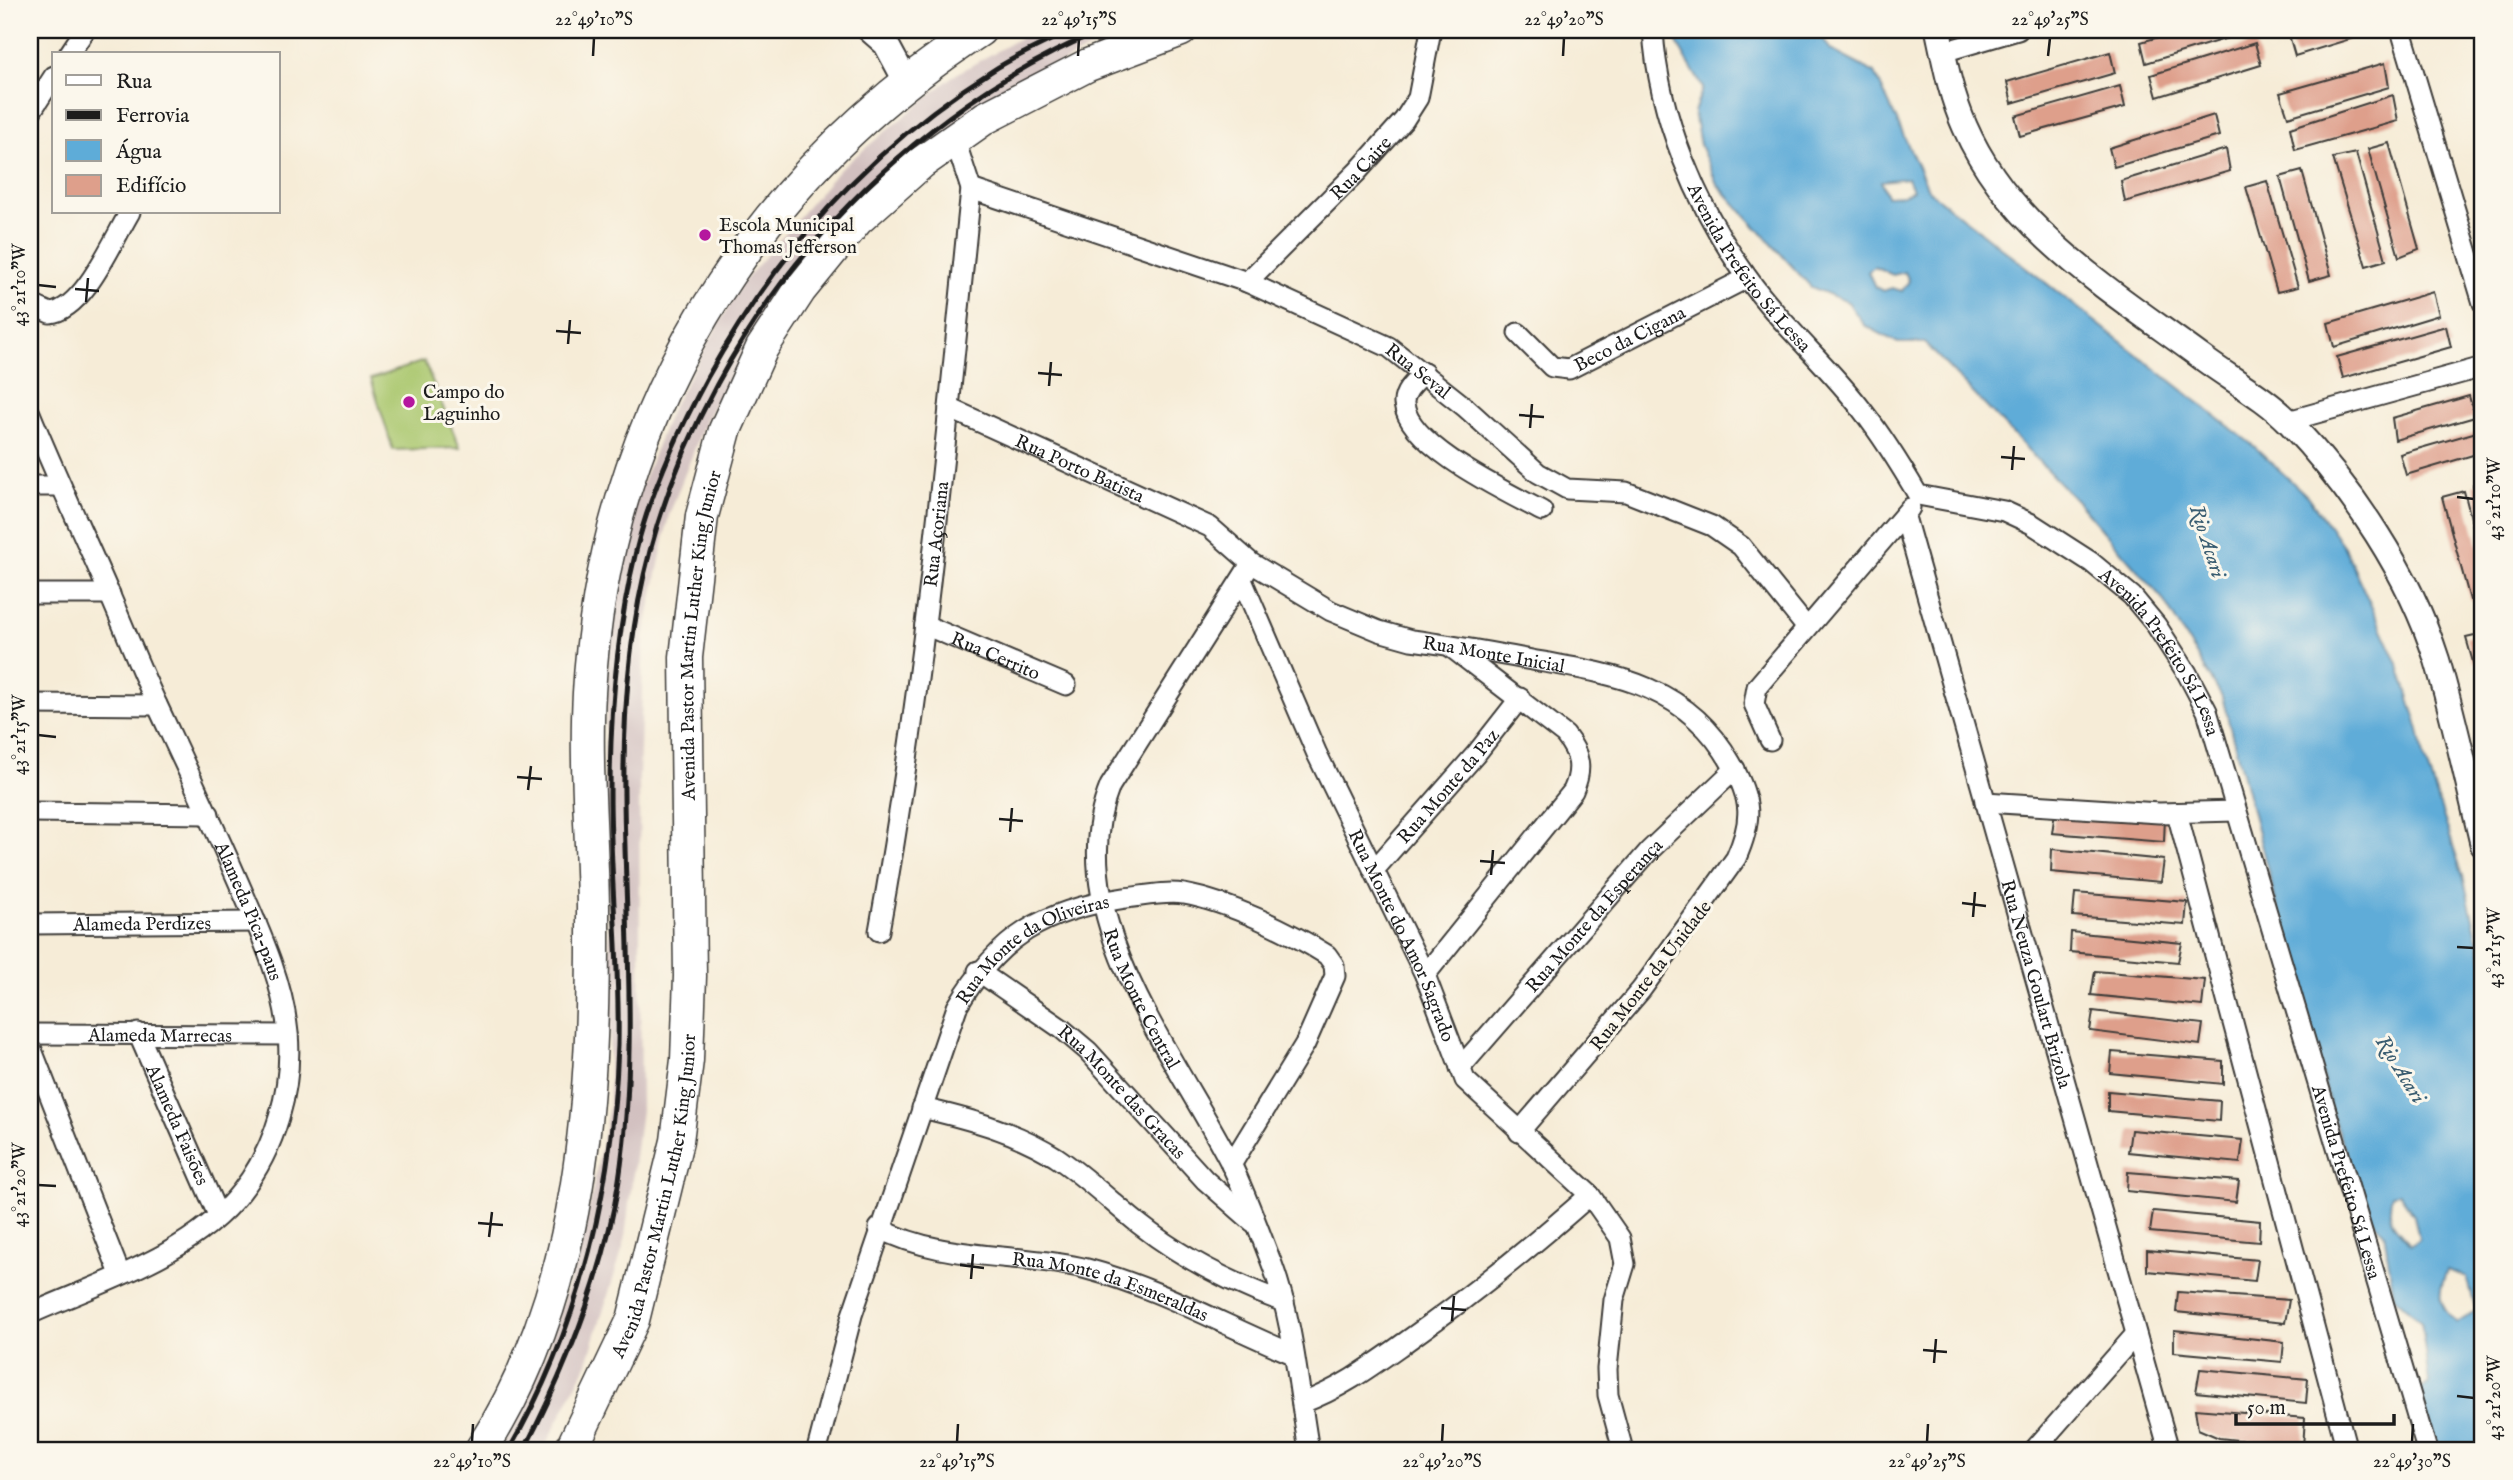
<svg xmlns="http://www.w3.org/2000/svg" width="2513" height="1480" font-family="'IM FELL English',serif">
<rect width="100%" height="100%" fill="#fbf7ec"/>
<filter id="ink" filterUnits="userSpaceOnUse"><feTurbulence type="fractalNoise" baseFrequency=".0143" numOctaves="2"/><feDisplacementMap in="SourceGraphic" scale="14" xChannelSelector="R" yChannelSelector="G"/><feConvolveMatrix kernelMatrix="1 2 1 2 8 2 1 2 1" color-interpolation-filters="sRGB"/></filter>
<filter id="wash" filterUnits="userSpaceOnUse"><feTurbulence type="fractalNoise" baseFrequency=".00686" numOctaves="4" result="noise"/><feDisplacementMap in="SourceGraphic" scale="28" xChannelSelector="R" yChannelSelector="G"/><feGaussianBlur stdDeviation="1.57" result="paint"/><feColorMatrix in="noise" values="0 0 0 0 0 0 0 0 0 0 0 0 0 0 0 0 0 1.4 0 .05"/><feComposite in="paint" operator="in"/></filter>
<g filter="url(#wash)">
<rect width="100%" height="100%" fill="#f6ecd7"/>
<polygon fill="#d1bfbf" points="1034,30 1132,30 1101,42 981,106 782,295 706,419 669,515 644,638 639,776 641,1110 624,1244 586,1366 543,1450 497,1450 547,1350 583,1238 609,1107 610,970 604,769 609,631 633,507 671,409 741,285 839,170 953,76"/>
<polygon fill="#aac76e" stroke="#637245" stroke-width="2" points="424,361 460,448 393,450 371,379"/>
<path fill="#5eacd8" stroke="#3d647a" stroke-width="2" fill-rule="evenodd" d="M1677 30H1817L1831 50 1875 73 1929 191 2255 447 2307 496 2344 547 2399 666 2419 730 2424 757 2463 876 2483 961V1450H2432L2415 1394 2429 1383 2421 1321 2394 1297 2384 1232 2370 1217 2334 1120 2222 697 2162 598 2078 502 1925 343H1898L1864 325 1848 302 1811 287 1717 184 1700 145 1694 112 1703 88 1677 43ZM1908 178 1913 190 1904 195 1887 196 1881 181ZM1874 267 1893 275 1905 272 1909 281 1902 291 1892 288 1883 291 1875 287 1868 272ZM2399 1193 2414 1215 2419 1239 2411 1244C2392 1225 2386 1221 2392 1194ZM2447 1270 2467 1277 2476 1311 2457 1323C2437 1305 2437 1294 2447 1270Z"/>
<g id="blocks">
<g fill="#de9f8b">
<polygon points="2184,30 2254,30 2146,63 2141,42"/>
<polygon points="2306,30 2372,30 2373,32 2295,56 2289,35"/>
<polygon points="2255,43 2261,65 2157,97 2151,75"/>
<polygon points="2110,52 2115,73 2012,103 2007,82"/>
<polygon points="2385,63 2389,87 2288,117 2280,93"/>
<polygon points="2120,86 2125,107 2020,136 2015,116"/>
<polygon points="2393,95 2398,121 2295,150 2290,128"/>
<polygon points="2214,115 2219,136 2114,167 2109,148"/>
<polygon points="2389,143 2419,249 2399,257 2368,149"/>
<polygon points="2226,149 2230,171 2125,202 2121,181"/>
<polygon points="2356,153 2386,260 2366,266 2333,158"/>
<polygon points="2302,171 2331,275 2309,281 2280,177"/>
<polygon points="2267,181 2298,287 2277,292 2246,187"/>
<polygon points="2433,292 2439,315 2334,347 2328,323"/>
<polygon points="2446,326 2451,347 2343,378 2337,357"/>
<polygon points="2469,396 2475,417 2395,440 2392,418"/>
<polygon points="2480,431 2483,452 2406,475 2400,454"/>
<polygon points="2483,483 2483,515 2473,485"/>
<polygon points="2464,491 2483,565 2483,597 2470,600 2442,497"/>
<polygon points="2483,634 2483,660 2473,662 2466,638"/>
<polygon points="2055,812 2165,817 2164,842 2052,833"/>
<polygon points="2052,849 2164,860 2161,882 2051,872"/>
<polygon points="2075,893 2187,902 2185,925 2073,916"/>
<polygon points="2071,932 2182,943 2178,962 2070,952"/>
<polygon points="2095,971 2205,980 2202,1006 2091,995"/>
<polygon points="2093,1011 2203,1024 2200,1045 2090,1031"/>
<polygon points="2112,1052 2223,1061 2223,1084 2110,1073"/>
<polygon points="2108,1091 2220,1101 2219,1121 2108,1111"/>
<polygon points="2131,1130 2243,1140 2240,1163 2128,1152"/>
<polygon points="2128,1172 2239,1181 2236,1202 2127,1191"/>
<polygon points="2153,1211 2260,1221 2259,1242 2150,1232"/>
<polygon points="2147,1250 2258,1260 2255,1281 2147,1271"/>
<polygon points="2178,1292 2289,1300 2285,1323 2176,1312"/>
<polygon points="2174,1330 2284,1342 2282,1362 2174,1352"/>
<polygon points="2200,1369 2308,1379 2306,1403 2196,1392"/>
<polygon points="2195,1409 2305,1418 2303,1447 2219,1438 2198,1429"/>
</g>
</g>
</g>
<g filter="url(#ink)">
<use href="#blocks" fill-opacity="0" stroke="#3d3b38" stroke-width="2"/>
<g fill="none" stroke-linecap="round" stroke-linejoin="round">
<g stroke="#3d3b38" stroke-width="23">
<g id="minor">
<path id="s1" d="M1653 30C1658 116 1697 207 1747 277 1781 325 1827 364 1862 410 1883 437 1901 466 1918 495L2004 511 2032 524 2091 562 2132 596 2156 625 2187 673 2207 711 2427 1450"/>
<polyline points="2401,30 2483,303"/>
<polyline points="1943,52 2018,30"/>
<polyline points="69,54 85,30"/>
<polyline points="30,113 54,76"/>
<path id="s2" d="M971 189 1247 282 1389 347 1465 407 1538 473 1567 489 1626 492 1712 526 1741 546 1807 628"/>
<path id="s3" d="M1247 282 1357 172 1404 120 1418 98 1431 30"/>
<path d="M30 304 50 313C84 310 113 240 130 212"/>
<path id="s4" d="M1518 333 1552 367 1569 369 1747 278"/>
<path d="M1424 373C1416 381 1403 391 1404 404 1409 447 1507 492 1542 511"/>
<path id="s5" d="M949 408 1210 527 1251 563 1331 611 1379 631 1411 640C1452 645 1492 653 1532 660 1613 674 1687 684 1731 763 1752 800 1753 820 1736 858L1641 990 1519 1132"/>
<path id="s6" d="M30 413C55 474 83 533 109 593 126 632 141 671 159 709 187 769 215 828 241 888 261 934 283 982 288 1033 293 1088 275 1149 241 1192 191 1256 101 1282 30 1314"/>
<polyline points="2288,421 2483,367"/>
<polyline points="30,486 60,486"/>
<path id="s7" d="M1905 517 2169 1450"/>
<path id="s8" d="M1247 570 1110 786C1058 913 1178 1058 1232 1166 1247 1197 1259 1231 1272 1264 1294 1323 1298 1388 1309 1450"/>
<path id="s9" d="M1242 580 1317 754 1425 975 1465 1080 1590 1195 1620 1238 1625 1264 1614 1300 1607 1369 1608 1395 1623 1450"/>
<polyline points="30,594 110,594"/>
<path id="s10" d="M925 625 1066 685"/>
<polyline points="30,704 157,705"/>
<polyline points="1770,740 1754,704 1757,687 1910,508"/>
<polyline points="1985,802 2159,813 2236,811"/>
<polyline points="30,812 209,814"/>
<polyline points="2177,813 2347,1450"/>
<path id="s11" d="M1374 870 1476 754 1520 698"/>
<path id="s12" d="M30 924 256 922"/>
<path id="s13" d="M879 931C924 686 946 437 971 189L954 137"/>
<path id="s14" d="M978 971 1062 1029 1088 1051 1205 1180 1253 1222"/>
<path d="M1425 975 1573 791C1583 769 1580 754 1565 735L1452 648"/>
<path id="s15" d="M138 1033 218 1215"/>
<path id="s16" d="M30 1034 288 1035"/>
<polyline points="30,1045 120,1274"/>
<path id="s17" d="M1460 1068 1649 851 1735 769"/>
<path d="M922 1108C969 1119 1015 1131 1056 1157 1086 1177 1111 1202 1139 1224 1182 1258 1233 1284 1284 1302"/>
<path id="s18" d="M879 1228C942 1262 1018 1252 1087 1269 1159 1288 1225 1326 1293 1354"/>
<path d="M1302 1403C1341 1389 1373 1365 1407 1341 1471 1296 1531 1247 1590 1195"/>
<path id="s19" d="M817 1450 852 1315 957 1007C999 936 1044 910 1125 898 1144 896 1165 891 1184 894 1228 902 1289 931 1327 955L1334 965 1335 976 1305 1044 1231 1165"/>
<polyline points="2034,1450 2135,1335"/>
</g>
</g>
<g stroke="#3d3b38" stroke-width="28">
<g id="tertiary">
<polyline points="870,30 886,44 907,83"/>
<path d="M1938 30C1945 63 1951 96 1965 127 2010 230 2113 292 2201 357 2229 378 2266 398 2290 423 2353 490 2409 572 2437 660 2455 721 2468 784 2483 845"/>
</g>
</g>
<g stroke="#3d3b38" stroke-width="35">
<g id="primary">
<path d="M481 1450C585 1290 594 1092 593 907 592 836 585 764 589 693 604 417 749 180 980 30"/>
<path id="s20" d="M571 1450 633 1320 677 1141 687 1060 690 976 686 657 702 516 725 430 762 348 800 290 857 220 921 163 985 118 1088 65 1181 30"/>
</g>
</g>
<use href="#minor" stroke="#fff" stroke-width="19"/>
<use href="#tertiary" stroke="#fff" stroke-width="24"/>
<use href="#primary" stroke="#fff" stroke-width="32"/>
<g stroke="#1c1c1c" stroke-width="5">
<path d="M509 1450C580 1327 613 1187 618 1045 620 961 610 877 610 793 610 712 617 629 636 551 651 490 678 432 707 378 777 252 869 148 992 71 1017 55 1045 43 1071 30"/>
<path d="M524 1450C568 1365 604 1275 619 1180 638 1052 625 925 624 795 623 715 629 629 650 551 680 438 742 324 820 236 897 149 994 74 1102 30"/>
</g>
</g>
</g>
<path fill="none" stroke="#1c1c1c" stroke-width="2.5" d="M593 56 594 38M1078 56 1079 38M1563 56 1564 38M2048 56 2050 38M38 285 56 287M75 289 99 291M86 302 88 278M556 331 581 333M568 344 570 320M1038 373 1062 375M1049 386 1051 362M1519 415 1544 417M1530 428 1532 404M2001 457 2025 459M2012 470 2014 446M2457 497 2474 499M38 735 56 737M517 777 542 779M528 790 531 766M999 819 1023 821M1010 832 1012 808M1480 861 1505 863M1491 875 1493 850M1962 903 1986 906M1973 917 1975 892M2457 947 2474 948M38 1185 56 1186M478 1223 503 1225M489 1237 492 1212M960 1265 984 1268M971 1279 973 1254M1441 1308 1466 1310M1452 1321 1454 1296M1923 1350 1947 1352M1934 1363 1936 1339M2457 1396 2474 1398M472 1442 473 1424M957 1442 958 1424M1442 1442 1443 1424M1927 1442 1928 1424M2412 1442 2413 1424"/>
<g fill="#b5179e" stroke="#fbf7ec" stroke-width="2.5">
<circle cx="705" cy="235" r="7"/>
<circle cx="409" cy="402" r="7"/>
</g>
<g text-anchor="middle" stroke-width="6" stroke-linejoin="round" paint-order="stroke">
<g font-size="19" fill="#1c1c1c" stroke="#fbf7ec">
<text dy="7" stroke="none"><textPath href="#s3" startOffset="161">Rua Caire</textPath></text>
<text dy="7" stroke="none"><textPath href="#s1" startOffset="261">Avenida Prefeito Sá Lessa</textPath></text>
<text dy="7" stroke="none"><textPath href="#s4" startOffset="133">Beco da Cigana</textPath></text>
<text dy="7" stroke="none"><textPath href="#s2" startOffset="485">Rua Seval</textPath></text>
<text dy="7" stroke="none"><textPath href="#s5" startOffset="144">Rua Porto Batista</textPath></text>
<text dy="7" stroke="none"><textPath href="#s13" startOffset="401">Rua Açoriana</textPath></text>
<text dy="7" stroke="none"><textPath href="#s20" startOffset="836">Avenida Pastor Martin Luther King Junior</textPath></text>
<text dy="7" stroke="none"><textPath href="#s5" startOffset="604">Rua Monte Inicial</textPath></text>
<text dy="7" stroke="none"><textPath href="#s1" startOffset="849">Avenida Prefeito Sá Lessa</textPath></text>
<text dy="7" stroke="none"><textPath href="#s10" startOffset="77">Rua Cerrito</textPath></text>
<text dy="7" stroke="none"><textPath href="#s11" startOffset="112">Rua Monte da Paz</textPath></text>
<text dy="7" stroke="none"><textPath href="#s6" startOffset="544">Alameda Pica-paus</textPath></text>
<text dy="7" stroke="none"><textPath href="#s17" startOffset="203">Rua Monte da Esperança</textPath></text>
<text dy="7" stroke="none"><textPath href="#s12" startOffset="112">Alameda Perdizes</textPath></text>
<text dy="7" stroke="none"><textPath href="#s9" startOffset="390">Rua Monte do Amor Sagrado</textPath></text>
<text dy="7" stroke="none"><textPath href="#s19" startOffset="564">Rua Monte da Oliveiras</textPath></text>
<text transform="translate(1650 975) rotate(-52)" y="7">Rua Monte da Unidade</text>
<text dy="7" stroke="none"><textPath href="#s7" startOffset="485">Rua Neuza Goulart Brizola</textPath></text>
<text dy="7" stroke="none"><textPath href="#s8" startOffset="478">Rua Monte Central</textPath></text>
<text dy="7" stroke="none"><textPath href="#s16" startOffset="130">Alameda Marrecas</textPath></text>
<text dy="7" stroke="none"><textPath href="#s14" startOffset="189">Rua Monte das Gracas</textPath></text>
<text dy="7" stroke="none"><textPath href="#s15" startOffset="100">Alameda Faisões</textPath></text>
<text dy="7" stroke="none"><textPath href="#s1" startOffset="1416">Avenida Prefeito Sá Lessa</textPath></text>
<text dy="7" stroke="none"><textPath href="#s20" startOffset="270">Avenida Pastor Martin Luther King Junior</textPath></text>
<text dy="7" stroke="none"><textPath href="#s18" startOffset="240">Rua Monte da Esmeraldas</textPath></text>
</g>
<g font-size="19" fill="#1c1c1c" stroke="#fbf7ec" text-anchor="start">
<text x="719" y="231">Escola Municipal<tspan x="719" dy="22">Thomas Jefferson</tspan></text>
<text x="423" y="398">Campo do<tspan x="423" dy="22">Laguinho</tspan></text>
</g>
<g font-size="21" font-style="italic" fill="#3a5d71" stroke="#fbf7ec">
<text transform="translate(2208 541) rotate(72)" y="7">Rio Acari</text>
<text transform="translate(2401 1069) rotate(58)" y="7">Rio Acari</text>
</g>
</g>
<rect width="2513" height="1480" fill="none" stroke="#fbf7ec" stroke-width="77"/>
<rect x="52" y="52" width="228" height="161" fill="#fbf7ec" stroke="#a29f99" stroke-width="2"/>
<rect x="66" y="75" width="35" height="10" fill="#ffffff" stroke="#a29f99" stroke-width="2"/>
<text x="116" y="88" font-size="21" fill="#1c1c1c">Rua</text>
<rect x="66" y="110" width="35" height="10" fill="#1c1c1c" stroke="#a29f99" stroke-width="2"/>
<text x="116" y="122" font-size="21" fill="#1c1c1c">Ferrovia</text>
<rect x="66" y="140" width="35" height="21" fill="#5eacd8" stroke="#a29f99" stroke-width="2"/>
<text x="116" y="158" font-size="21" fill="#1c1c1c">Água</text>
<rect x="66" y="175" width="35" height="21" fill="#de9f8b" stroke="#a29f99" stroke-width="2"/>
<text x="116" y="192" font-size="21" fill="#1c1c1c">Edifício</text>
<path d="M2236 1414v10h158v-10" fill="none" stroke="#1c1c1c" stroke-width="3.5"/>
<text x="2247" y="1414" font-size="21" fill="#1c1c1c" stroke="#fbf7ec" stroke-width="5" paint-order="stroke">50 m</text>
<rect x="38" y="38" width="2436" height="1404" fill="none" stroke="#1c1c1c" stroke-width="2.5"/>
<g font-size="18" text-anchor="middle" fill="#1c1c1c">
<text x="594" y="25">22°49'10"S</text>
<text x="1079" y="25">22°49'15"S</text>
<text x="1564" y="25">22°49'20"S</text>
<text x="2050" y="25">22°49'25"S</text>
<text transform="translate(19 285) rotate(-90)" y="6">43°21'10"W</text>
<text transform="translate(2494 499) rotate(-90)" y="6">43°21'10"W</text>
<text transform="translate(19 735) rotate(-90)" y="6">43°21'15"W</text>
<text transform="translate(2494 948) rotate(-90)" y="6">43°21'15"W</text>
<text transform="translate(19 1185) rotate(-90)" y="6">43°21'20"W</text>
<text transform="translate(2494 1398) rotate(-90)" y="6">43°21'20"W</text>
<text x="472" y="1467">22°49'10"S</text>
<text x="957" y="1467">22°49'15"S</text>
<text x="1442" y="1467">22°49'20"S</text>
<text x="1927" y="1467">22°49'25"S</text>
<text x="2412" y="1467">22°49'30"S</text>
</g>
</svg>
